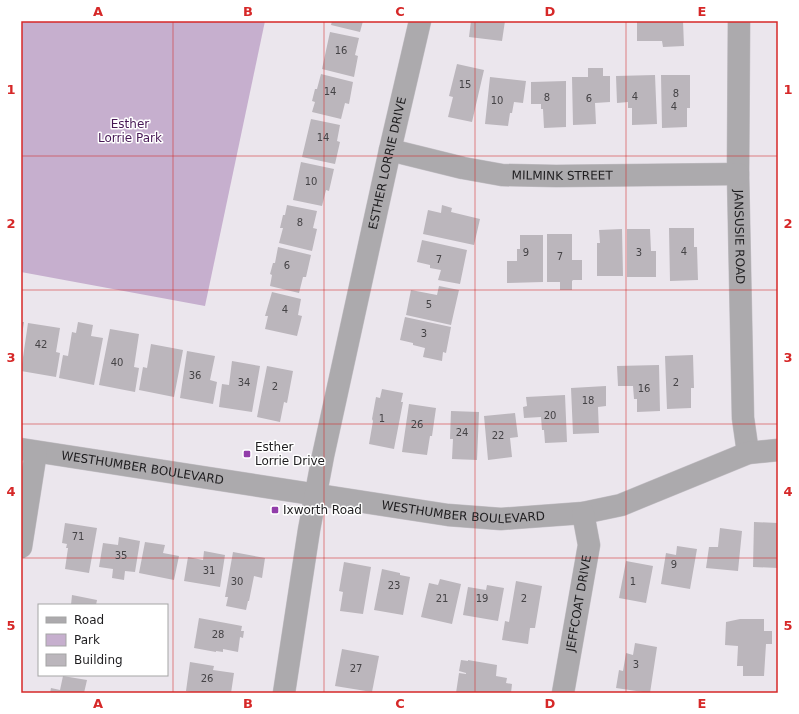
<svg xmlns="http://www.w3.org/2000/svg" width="799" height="714" font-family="'DejaVu Sans',sans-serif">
<rect width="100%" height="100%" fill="#ebe6ed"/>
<polygon fill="#c6afce" points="21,21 265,21 205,306 21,272"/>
<g fill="#bbb6bc">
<polygon points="332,21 363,21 360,32 331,25"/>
<polygon points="471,21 505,21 502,41 469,37"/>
<polygon points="637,21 683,21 684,46 663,47 662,41 637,41"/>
<polygon points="330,32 359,38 355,55 358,56 354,77 322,69"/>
<polygon points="457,64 484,70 472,122 448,117 453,97 449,96"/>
<polygon points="588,68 603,68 603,76 610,76 610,102 595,103 596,124 573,125 572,77 588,77"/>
<polygon points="321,74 353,82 349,104 345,103 341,119 312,112 315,102 312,101 315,89 317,89"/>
<polygon points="655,75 657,124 632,125 632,108 628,108 628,102 617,103 616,76"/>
<polygon points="661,75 690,75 690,108 687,108 687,127 662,128"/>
<polygon points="490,77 526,81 523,103 514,102 512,113 510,113 508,126 485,124"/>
<polygon points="566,81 566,127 544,128 543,109 541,109 541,104 531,104 531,82"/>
<polygon points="311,119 340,125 337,141 340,142 335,164 302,157"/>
<polygon points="301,162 334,169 329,191 326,190 322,206 293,200"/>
<polygon points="287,205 317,211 313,228 317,229 312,251 279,243 283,228 280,228 283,215 285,215"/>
<polygon points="442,205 452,208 451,212 480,219 474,245 423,234 428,210 441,213"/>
<polygon points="669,228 694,228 694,247 697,247 698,280 670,281"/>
<polygon points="622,229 623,276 597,276 597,243 600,243 599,230"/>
<polygon points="627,229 650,229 651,251 656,251 656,277 627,277"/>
<polygon points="547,234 572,234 572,260 582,260 582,280 573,280 572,281 572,290 560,290 560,282 547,282"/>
<polygon points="520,235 543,235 543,282 507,283 507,261 517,261 517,249 520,249"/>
<polygon points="422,240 467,250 460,284 438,280 441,270 430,268 430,265 417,262"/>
<polygon points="278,247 311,255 306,277 303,277 299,293 270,286 272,275 270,274 273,263 275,263"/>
<polygon points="439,286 459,290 451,325 406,315 411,290 437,295"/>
<polygon points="272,292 301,299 298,315 302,316 297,336 265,329 268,316 265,316"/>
<polygon points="405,317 451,327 446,353 443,352 442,361 423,357 425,348 413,345 413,343 400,340"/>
<polygon points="21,322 24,322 22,335 21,335"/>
<polygon points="78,322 93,325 91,336 103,338 94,385 59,378 63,355 68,356 72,332 76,333"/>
<polygon points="28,323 60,328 56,352 60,353 56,377 21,371"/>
<polygon points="110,329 139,334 134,367 139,368 135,392 99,385"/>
<polygon points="151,344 183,350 174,397 139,390 143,367 147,368"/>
<polygon points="187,351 215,356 210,380 217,382 213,404 180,398"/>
<polygon points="693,355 694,388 691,388 691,408 667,409 665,356"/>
<polygon points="232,361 260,366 252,412 219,407 222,384 229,385"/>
<polygon points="659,365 660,411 637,412 637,399 634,399 633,386 618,386 617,366"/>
<polygon points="267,366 293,371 287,403 284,402 280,422 257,417"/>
<polygon points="606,386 606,406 598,407 599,433 573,434 571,388"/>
<polygon points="382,389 403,393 401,402 403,402 394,449 369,444 373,421 372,419 376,397 380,398"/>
<polygon points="565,395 567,442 545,443 544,430 542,430 541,417 524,418 523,407 527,406 526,397"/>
<polygon points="409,404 436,408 432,436 430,436 427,455 402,452"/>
<polygon points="451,411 479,412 477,460 452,459 453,439 450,439"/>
<polygon points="515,413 518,437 510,438 512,457 488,460 484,416"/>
<polygon points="754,522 778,523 778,568 753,567"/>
<polygon points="65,523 97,528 89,573 65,569 68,548 66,548 67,544 62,543"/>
<polygon points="720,528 742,531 738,571 706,568 709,547 718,547"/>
<polygon points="119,537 140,541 135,572 125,571 124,580 112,578 113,569 99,567 103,543 118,545"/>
<polygon points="145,542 165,545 163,553 179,556 174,580 139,573"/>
<polygon points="677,546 697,549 690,589 661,584 666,553 676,555"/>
<polygon points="204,551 225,555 220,587 184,581 188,557 203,560"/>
<polygon points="233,552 265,558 262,578 254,576 249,601 248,601 246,610 226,606 228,597 225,597"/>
<polygon points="626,561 653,566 646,603 619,598"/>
<polygon points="344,562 371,567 363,614 340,611 343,592 339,591"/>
<polygon points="382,569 400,573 400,575 410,577 403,615 374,610"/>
<polygon points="440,579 461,584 452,624 421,617 429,583 438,585"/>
<polygon points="516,581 542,586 535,628 530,628 528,644 502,640 505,621 509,622"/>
<polygon points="487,585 504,588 498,621 463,615 468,587 486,590"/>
<polygon points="72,595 97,600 96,605 71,605"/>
<polygon points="199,618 242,626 241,631 244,631 243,638 240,637 238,652 223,649 223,652 216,651 216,652 194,648"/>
<polygon points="740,619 764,619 764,631 772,631 772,644 766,644 764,676 743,676 743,666 737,666 738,646 725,645 726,622"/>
<polygon points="635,643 657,647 650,693 616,688 619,670 623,671 626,653 633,655"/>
<polygon points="342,649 379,656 372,692 335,686"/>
<polygon points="461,660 468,661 468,660 497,665 496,676 507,678 506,683 512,684 511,693 456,693 459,673 466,674 466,673 459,671"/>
<polygon points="190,662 214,666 213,670 234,673 231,693 196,693 186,691"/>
<polygon points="63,676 87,680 84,693 50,693 51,688 60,690"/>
</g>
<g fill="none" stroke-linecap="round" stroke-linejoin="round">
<g stroke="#c6c2c8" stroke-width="23">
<g id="minor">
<path id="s1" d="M739 21 738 174 743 418 748 453"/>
<path id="s2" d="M390 150 463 168 502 175 556 176 738 174"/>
<path id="s3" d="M21 449 448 515 501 519 583 513 621 505 748 453 778 450"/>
<polyline points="21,547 36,452"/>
<path id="s4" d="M284 693 309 530 323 456 390 150 420 21"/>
<path id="s5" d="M563 693 589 545 583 513"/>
</g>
</g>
<use href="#minor" stroke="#acaaad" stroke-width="22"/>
</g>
<path fill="none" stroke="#d62828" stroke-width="1" stroke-opacity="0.55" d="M173 21V693M324 21V693M475 21V693M626 21V693M21 156H778M21 290H778M21 424H778M21 558H778"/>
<g fill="#923daa" stroke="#fff" stroke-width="1.5">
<rect x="243" y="450" width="8" height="8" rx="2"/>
<rect x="271" y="506" width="8" height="8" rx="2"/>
</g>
<g text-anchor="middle" stroke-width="3" stroke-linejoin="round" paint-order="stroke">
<g font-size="10" fill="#454346">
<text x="341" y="54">16</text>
<text x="465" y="88">15</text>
<text x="330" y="95">14</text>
<text x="676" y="97">8</text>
<text x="635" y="100">4</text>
<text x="547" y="101">8</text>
<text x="589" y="102">6</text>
<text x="497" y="104">10</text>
<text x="674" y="110">4</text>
<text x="323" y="141">14</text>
<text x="311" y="185">10</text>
<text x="300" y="226">8</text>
<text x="684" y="255">4</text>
<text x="526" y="256">9</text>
<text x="639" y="256">3</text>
<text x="560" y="260">7</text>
<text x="439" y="263">7</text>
<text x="287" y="269">6</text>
<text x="429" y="308">5</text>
<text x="285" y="313">4</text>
<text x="424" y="337">3</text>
<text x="41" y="348">42</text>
<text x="117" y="366">40</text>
<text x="195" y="379">36</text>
<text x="244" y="386">34</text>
<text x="676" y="386">2</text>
<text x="275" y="390">2</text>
<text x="644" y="392">16</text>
<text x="588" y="404">18</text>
<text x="550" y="419">20</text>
<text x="382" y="422">1</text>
<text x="417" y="428">26</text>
<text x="462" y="436">24</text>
<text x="498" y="439">22</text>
<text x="78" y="540">71</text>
<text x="121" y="559">35</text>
<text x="674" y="568">9</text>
<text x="209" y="574">31</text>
<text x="237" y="585">30</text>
<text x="633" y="585">1</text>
<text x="394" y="589">23</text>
<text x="442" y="602">21</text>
<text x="482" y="602">19</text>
<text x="524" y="602">2</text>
<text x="218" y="638">28</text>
<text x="636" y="668">3</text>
<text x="356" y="672">27</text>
<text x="207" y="682">26</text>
</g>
<g font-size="12" fill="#471855" stroke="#fff">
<text x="130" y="128">Esther<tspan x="130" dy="14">Lorrie Park</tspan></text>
</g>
<g font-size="12" fill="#1e1d1f" stroke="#fff">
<text dy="4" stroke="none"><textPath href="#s4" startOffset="540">ESTHER LORRIE DRIVE</textPath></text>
<text dy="4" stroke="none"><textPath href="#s2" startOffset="175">MILMINK STREET</textPath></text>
<text dy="4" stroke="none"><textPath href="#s1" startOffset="216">JANSUSIE ROAD</textPath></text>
<text dy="4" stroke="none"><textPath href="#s3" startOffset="123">WESTHUMBER BOULEVARD</textPath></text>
<text dy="4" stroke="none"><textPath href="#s3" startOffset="447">WESTHUMBER BOULEVARD</textPath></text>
<text dy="4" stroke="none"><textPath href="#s5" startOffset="91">JEFFCOAT DRIVE</textPath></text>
</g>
<g font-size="12" fill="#1e1d1f" stroke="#fff" text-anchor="start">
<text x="255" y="451">Esther<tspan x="255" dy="14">Lorrie Drive</tspan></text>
<text x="283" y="514">Ixworth Road</text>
</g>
</g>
<rect width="799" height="714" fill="none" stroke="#ffffff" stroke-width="44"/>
<rect x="38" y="604" width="130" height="72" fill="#ffffff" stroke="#a5a5a5"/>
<rect x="46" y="617" width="20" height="6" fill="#acaaad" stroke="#a5a5a5"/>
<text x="74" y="624" font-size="12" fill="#1e1d1f">Road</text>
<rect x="46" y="634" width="20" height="12" fill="#c6afce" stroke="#a5a5a5"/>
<text x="74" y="644" font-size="12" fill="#1e1d1f">Park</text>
<rect x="46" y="654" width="20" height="12" fill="#bbb6bc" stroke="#a5a5a5"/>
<text x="74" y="664" font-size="12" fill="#1e1d1f">Building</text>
<rect x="22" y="22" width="755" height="670" fill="none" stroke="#d62828" stroke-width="1.5"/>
<g font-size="13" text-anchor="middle" font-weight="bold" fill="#d62828">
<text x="98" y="16">A</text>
<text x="248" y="16">B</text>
<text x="400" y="16">C</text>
<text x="550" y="16">D</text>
<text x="702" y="16">E</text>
<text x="11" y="94">1</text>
<text x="788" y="94">1</text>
<text x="11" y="228">2</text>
<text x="788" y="228">2</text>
<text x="11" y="362">3</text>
<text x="788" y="362">3</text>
<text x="11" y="496">4</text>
<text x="788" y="496">4</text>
<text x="11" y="630">5</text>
<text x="788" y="630">5</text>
<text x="98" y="708">A</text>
<text x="248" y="708">B</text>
<text x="400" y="708">C</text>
<text x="550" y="708">D</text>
<text x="702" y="708">E</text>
</g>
</svg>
